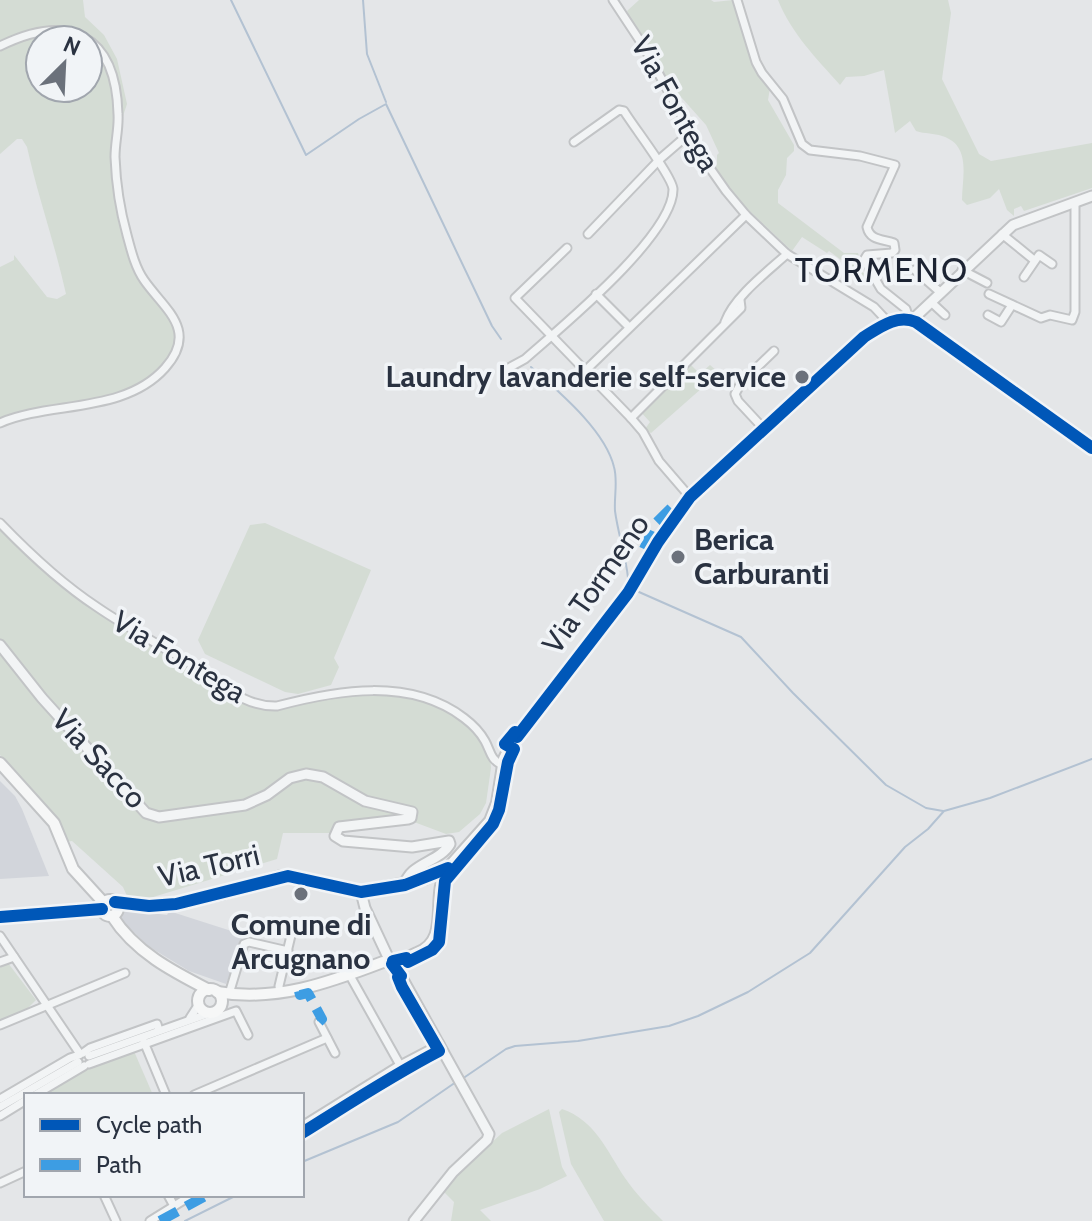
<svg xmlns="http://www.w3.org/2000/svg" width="1092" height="1221" font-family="Cabin,sans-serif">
<rect width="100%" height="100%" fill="#e4e6e8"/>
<g fill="#d2d5db">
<polygon points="0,781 15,796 22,809 49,876 0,879"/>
<polygon points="127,910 167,915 169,911 247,936 226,984 189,971 148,946 121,920 121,914"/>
</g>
<g fill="#d4dcd4" fill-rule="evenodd">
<path d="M0 0H83L85 17 104 35 117 59 127 104 117 134 119 193 142 277 179 326C177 336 177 348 172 356 144 400 49 411 0 423V267L14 260V255L47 297 57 299 66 294C55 244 38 197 27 147L22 139H17L0 154ZM40 40H88V88H40Z"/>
<path d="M639 0H711L714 2 733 0C744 32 749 61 770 88L768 100 794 145V151L787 158 786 175 778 190V203L844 253H858L862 266 858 264 855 267 866 275 868 274 871 282 829 251 827 253 802 237 792 251 740 202 714 168 717 165V155L719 153 706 125 673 88 632 23 627 11Z"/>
<path d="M778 0H948L951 13 942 79 979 154 991 161 1092 143V188L1024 211 1021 206 1014 209V216L1007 210 999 189 990 198 967 205 962 200C962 178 972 145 942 136 934 133 925 134 916 131L910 121 895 133 884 70 864 76 846 77 840 85C817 59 791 33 778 0Z"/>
<polygon points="689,363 700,374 710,365 719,373 651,433 645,429 650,422 639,410"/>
<polygon points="0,523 72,589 176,656 263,707 339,692 408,695 455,712 478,731 490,754 491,768 486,803 480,814 459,832 446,834 414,822 411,818 340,827 335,833 283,833 277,859 150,898 127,896 123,887 72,841 65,842 53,820 0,755"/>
<polygon points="265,523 371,570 334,658 339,667 331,685 298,694 285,692 205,654 198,640 250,525"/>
<polygon points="8,963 36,1000 26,1010 0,1020 0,965"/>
<polygon points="133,1049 153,1095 39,1095 87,1066"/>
<polygon points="549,1109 562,1167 567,1176 540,1189 480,1210 491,1221 451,1221 454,1202 441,1189 502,1133"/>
<path d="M562 1109C595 1120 607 1151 625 1178 635 1193 650 1208 663 1221H604L571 1164 559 1112Z"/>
</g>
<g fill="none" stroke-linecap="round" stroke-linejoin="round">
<g stroke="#b3c2d2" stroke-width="2">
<polyline points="231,0 306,155 359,119 386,104 492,326 501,339"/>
<polyline points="363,0 367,54 386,102"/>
<path d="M531 367C559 392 605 430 614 467 618 481 614 496 615 511 618 534 626 556 628 578"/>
<polyline points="639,592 741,637 793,693 886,785 926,808 943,811"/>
<polyline points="462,1079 506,1049 515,1046 578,1041 669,1026 698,1016 748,992 810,953 905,847 928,829 944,811 990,798 1092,759"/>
<polyline points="302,1162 398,1122 456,1082"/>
<polyline points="185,1221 237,1195"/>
</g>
<g stroke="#c2c4c6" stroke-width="11">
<g id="minor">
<polyline points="613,0 644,47 684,120 691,141 726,191 746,215 787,254 874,307 889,323"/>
<path d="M737 0 756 62 762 73 783 99 802 144 810 150 860 156 895 165 867 227C870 241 883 239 894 243L895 250 892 253 867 255 864 260 881 289 906 309 909 319"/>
<path d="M0 46C69 12 116 34 118 114 119 128 115 142 115 157 116 183 120 210 127 235 131 250 135 267 144 280 164 309 199 330 165 368 124 414 50 401 0 423"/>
<polyline points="588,234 661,158 683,139 687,138 691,141"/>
<polyline points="1002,234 1034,260"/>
<polyline points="567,248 515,298 631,418 643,432 659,461 690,497"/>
<polyline points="915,270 940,292"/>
<polyline points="962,270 987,283"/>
<polyline points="1024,277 1039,255 1052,264"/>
<polyline points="596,294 629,327"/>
<polyline points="989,294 1041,318 1050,315 1072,320 1075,312 1075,202"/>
<polyline points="931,302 945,315"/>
<polyline points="988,315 1001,322 1012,305"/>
<path d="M725 322C734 297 767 272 787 254"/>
<path d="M505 370 525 359C560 328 674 235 673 189 672 176 633 126 624 111L619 110 574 142"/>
<polyline points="585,371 746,215"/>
<polyline points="631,418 741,308 740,300"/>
<polyline points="764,429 738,401 735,394 741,383 774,351"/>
<path d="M0 523C27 551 65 586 97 607 129 629 164 647 196 667 223 684 243 707 277 706 337 690 410 677 464 718 472 724 480 732 485 741 491 752 490 759 502 765"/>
<polyline points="0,936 80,1054"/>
<polyline points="0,962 14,957"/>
<polyline points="349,974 400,1065"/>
<polyline points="280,993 279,986 293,927"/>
<polyline points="229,994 244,944 249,942 288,951"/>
<polyline points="190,1018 199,1004"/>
<polyline points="319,1022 335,1053"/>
<polyline points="0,1025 125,973"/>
<polyline points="144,1042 166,1095"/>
<polyline points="83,1053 90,1048 157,1024 159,1030"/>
<polyline points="89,1056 210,1013"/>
<polyline points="89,1064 236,1011 248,1035"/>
<polyline points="35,1095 84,1066"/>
<polyline points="194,1095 327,1038"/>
<polyline points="0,1099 70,1058 79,1055"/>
<polyline points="0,1107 78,1062"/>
<polyline points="0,1116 26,1100"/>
<polyline points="302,1126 400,1065 440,1044"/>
<polyline points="0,1183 26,1171"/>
<polyline points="104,1195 116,1221"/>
<polyline points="168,1195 174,1206"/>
<polyline points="150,1221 192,1195"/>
</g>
</g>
<g stroke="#c2c4c6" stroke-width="13">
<g id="tertiary">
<polyline points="912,320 1013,225 1092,196"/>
<path d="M0 645 42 698 146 813 159 817 245 805 267 795 290 778 306 774 323 777 365 801 412 812 411 818 408 819 339 827 335 836 343 841 412 847 449 841 450 844C440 862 408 864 405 885"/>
<polyline points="361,892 365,908 387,955"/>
<polyline points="0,917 102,909"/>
<polyline points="392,964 401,976 489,1134 487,1140 453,1172 414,1221"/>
</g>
</g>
<g stroke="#c2c4c6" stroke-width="14">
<g id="secondary">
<polyline points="0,763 54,823 73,869 104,903"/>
<circle cx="110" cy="908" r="8"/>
<path d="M115 902 149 906 176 904 222 894 281 876 298 878 358 892 425 879 448 868 490 821 497 803 504 759 510 747 628 593 658 542 690 497 864 337C880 327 897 314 916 322L1092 448"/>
<path d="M112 916C135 952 172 971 209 990"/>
<path d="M393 961C401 961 409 957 417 953 452 940 430 896 447 870"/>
<circle cx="210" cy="1001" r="12"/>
<path d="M217 992C276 1002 328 983 383 962"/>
</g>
</g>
<use href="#minor" stroke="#f2f4f5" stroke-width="7"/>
<use href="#tertiary" stroke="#f2f4f5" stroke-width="9"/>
<use href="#secondary" stroke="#f6f7f7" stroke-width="10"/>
<g stroke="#3d9de3" stroke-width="10" stroke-dasharray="20 10" stroke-linecap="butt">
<polyline points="644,549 655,524 673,506"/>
<polyline points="299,991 300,995 308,993 322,1019 319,1022"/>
<polyline points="160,1221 207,1195"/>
</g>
<g stroke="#f1f4f7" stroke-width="17">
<g id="cycleway">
<path d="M517 737 628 593 658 542 690 497 864 337C880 327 897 314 916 322L1092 448"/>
<polyline points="115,902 149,906 176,904 288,876 361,892 405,885 448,868"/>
<polyline points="0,917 102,909"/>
<polyline points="393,961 406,958 408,962 432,950 439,942 445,881 493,824 499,810 508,762 514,749 505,744 515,732"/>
<path d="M302 1133C347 1105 391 1076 439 1051L402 987 398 977 401 976 392 964"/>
</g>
</g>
<use href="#cycleway" stroke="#0057b8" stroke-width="12"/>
</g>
<g fill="#6b717b" stroke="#f1f4f7" stroke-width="3">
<circle cx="802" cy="377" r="8"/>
<circle cx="678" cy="557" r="8"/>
<circle cx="301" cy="894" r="8"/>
</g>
<g text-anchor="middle" stroke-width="7" stroke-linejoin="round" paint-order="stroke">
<g font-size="30" fill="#2a3241" stroke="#f1f4f7">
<text transform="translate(675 104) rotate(61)" y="10">Via Fontega</text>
<text transform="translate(596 584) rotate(-55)" y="10">Via Tormeno</text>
<text transform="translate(179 657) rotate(31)" y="10">Via Fontega</text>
<text transform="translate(99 759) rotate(47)" y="10">Via Sacco</text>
<text transform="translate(209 866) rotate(-13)" y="10">Via Torri</text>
</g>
<g font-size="30" font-weight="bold" fill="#2a3241" stroke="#f1f4f7" text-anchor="end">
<text x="786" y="387">Laundry lavanderie self-service</text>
<text x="694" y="550" text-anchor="start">Berica<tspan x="694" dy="34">Carburanti</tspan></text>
<text x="301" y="935" text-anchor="middle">Comune di<tspan x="301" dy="34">Arcugnano</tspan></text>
</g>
<g font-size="34" letter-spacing="2" fill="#1c2332" stroke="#f1f4f7">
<text x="882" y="282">TORMENO</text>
</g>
</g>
<rect x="24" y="1093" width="280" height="104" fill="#f1f4f7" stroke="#a1a6ae" stroke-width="2"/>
<rect x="40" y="1119" width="40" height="12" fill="#0057b8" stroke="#a1a6ae" stroke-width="2"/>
<text x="96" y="1133" font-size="24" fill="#2a3241">Cycle path</text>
<rect x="40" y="1159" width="40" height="12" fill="#3d9de3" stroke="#a1a6ae" stroke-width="2"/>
<text x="96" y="1173" font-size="24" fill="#2a3241">Path</text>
<g transform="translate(64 64) rotate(24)"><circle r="38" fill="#f1f4f7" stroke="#a1a6ae" stroke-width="2"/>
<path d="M0-6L14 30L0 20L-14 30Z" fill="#6b717b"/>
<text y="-12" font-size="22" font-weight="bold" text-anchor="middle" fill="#2a3241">N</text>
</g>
</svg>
